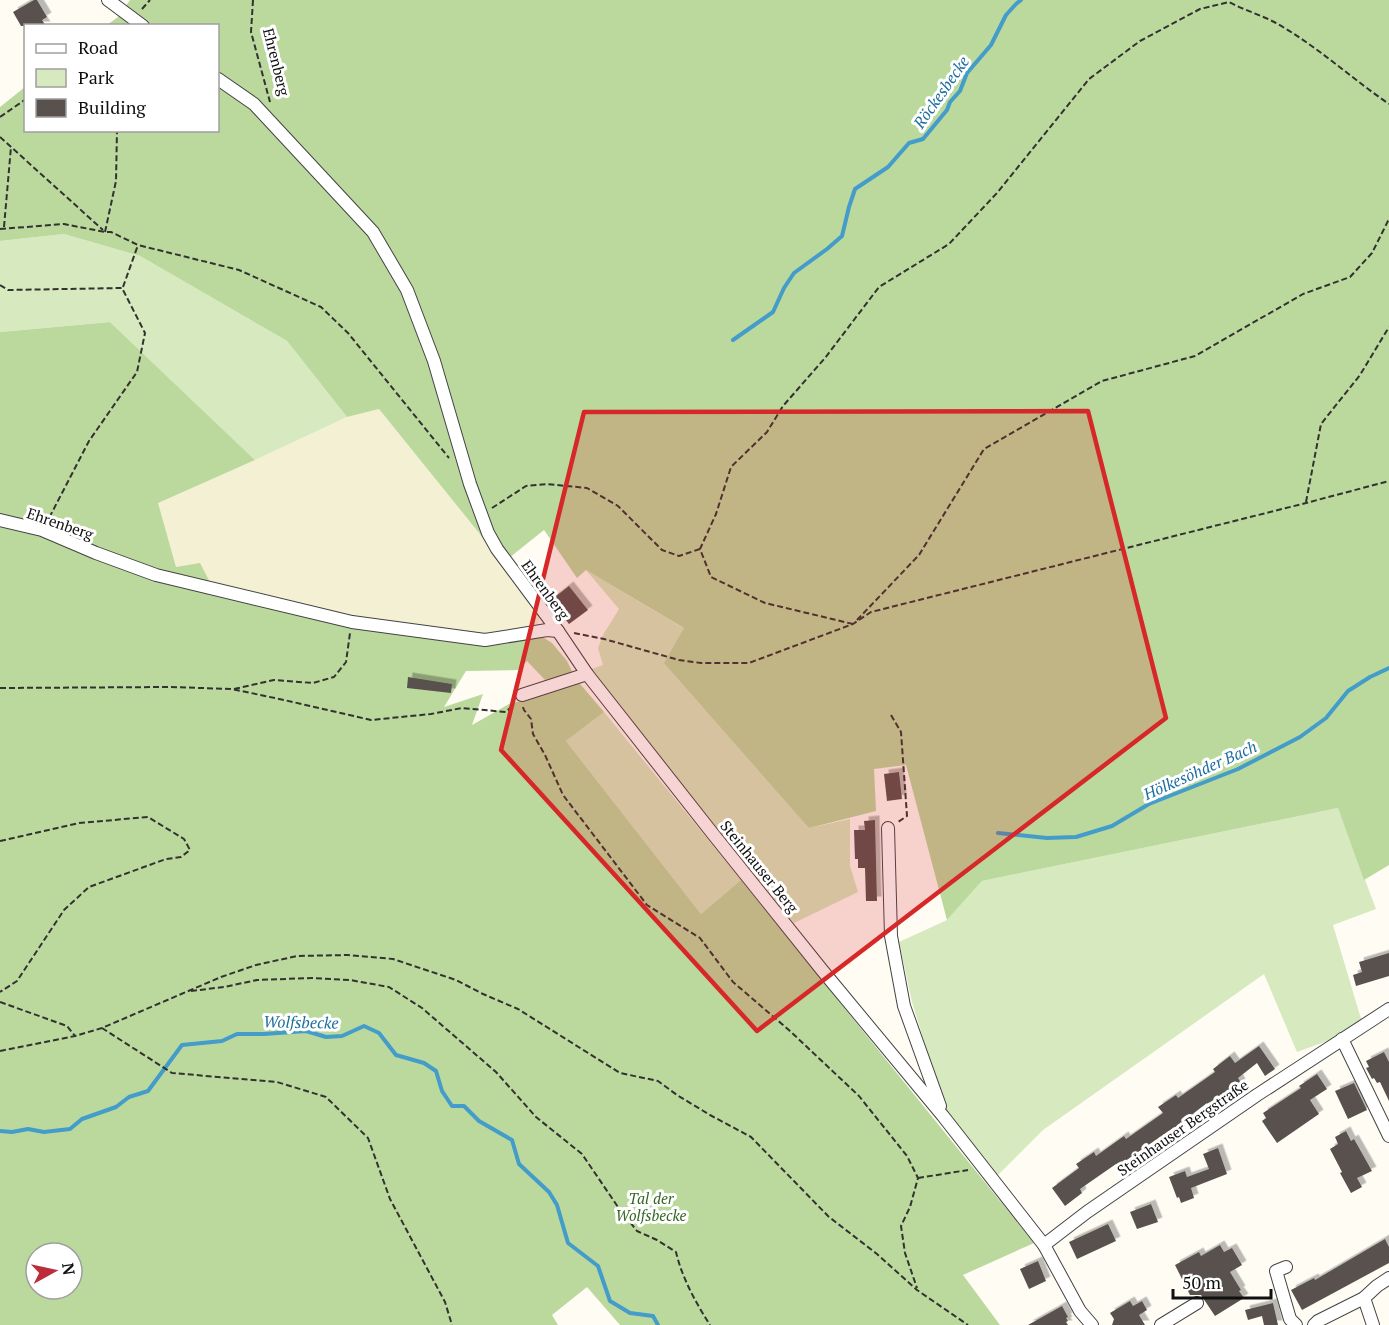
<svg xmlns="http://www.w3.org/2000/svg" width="1389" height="1325" font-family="'PT Serif',serif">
<defs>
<filter id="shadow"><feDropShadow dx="4.5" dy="-4.5" stdDeviation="0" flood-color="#0004"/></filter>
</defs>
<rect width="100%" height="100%" fill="#fffcf4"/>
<polygon fill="#f4f0d4" points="379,409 500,559 541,613 539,621 536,627 482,637 408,630 212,586 176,567 157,503 255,460 347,417"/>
<g fill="#d7e9be">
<polygon points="64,234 140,256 287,341 347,417 255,460 110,322 0,332 0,241"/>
<polygon points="586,570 685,629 809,828 850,819 850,866 858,892 794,923 589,670 603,665 598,648 603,635 619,609"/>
<polygon points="604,712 741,880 701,914 566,741"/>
<polygon points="1338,808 1376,909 1333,925 1362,1022 1341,1036 1297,1052 1264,974 1043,1130 996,1177 945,1110 912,1002 899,942 947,920 982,881"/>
</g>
<g fill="#bcd99d" fill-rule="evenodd">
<polygon points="130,0 1389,0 1389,865 1364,880 1338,808 982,881 947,920 906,765 874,769 876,811 809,828 664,663 684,628 586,570 577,578 544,530 509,558 500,559 379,409 347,417 287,341 140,256 64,234 0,241 0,107 25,87 26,130 218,130 218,26 107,25 118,17"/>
<path d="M110 322 255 460 158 503 176 567 200 563 212 586 357 619 480 641 541 636 552 643 567 661 572 671 570 676 545 680 527 661 518 670 466 671 444 707 483 694 472 725 509 704 550 693 571 682 576 681 581 685 604 712 566 741 701 914 741 880 1034 1243 963 1275 1000 1325H620L587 1287 552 1315 558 1325H0V332ZM36 1253H72V1289H36Z"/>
</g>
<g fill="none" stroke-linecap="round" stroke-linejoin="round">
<g stroke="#439cc9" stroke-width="4">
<polyline points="733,340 773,312 784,288 794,273 827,249 842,236 849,207 855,189 888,167 909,143 923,139 947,110 950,102 960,91 967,73 991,45 1006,15 1016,4 1021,0"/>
<polyline points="998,833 1047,838 1076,837 1112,826 1149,804 1238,769 1300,737 1326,718 1348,691 1370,677 1389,668"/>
<polyline points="0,1131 12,1132 28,1129 44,1132 70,1129 82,1119 116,1107 129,1097 148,1091 182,1045 222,1041 237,1034 264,1034 306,1031 326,1037 342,1036 364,1026 379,1033 396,1055 424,1063 436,1071 442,1091 452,1106 464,1106 479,1121 512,1140 519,1164 549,1192 557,1205 568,1243 598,1266 610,1301 630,1313 653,1316 658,1325"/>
</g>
</g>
<g fill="#59514d" filter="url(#shadow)">
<polygon points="34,0 37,0 47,17 42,20 46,26 21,26 13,12"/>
<polygon points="569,586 588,610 569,624 551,600"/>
<polygon points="408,677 452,684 451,693 407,688"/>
<polygon points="899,772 902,799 887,801 884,774"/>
<polygon points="875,820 877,901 866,901 865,868 858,868 858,859 855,859 854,830 865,830 864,821"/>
<polygon points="1389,953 1389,976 1356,986 1353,975 1362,972 1359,962"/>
<polygon points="1259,1046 1275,1069 1265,1076 1257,1063 1238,1078 1241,1083 1219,1098 1220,1100 1210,1106 1207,1103 1190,1116 1193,1119 1175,1131 1173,1128 1118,1166 1116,1164 1080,1189 1082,1193 1065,1206 1052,1188 1079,1168 1076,1164 1094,1152 1096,1156 1124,1136 1126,1139 1163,1113 1158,1107 1176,1095 1178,1098 1215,1072 1213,1069 1230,1056 1235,1063"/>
<polygon points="1384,1052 1389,1062 1389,1101 1380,1082 1377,1083 1374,1078 1372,1079 1366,1068 1369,1067 1366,1061"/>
<polygon points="1317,1074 1327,1089 1310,1100 1319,1114 1277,1143 1262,1121 1266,1118 1263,1113 1301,1088 1299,1086"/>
<polygon points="1354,1083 1367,1110 1348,1119 1335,1091"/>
<polygon points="1346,1131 1351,1141 1354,1139 1372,1171 1357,1178 1362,1187 1351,1193 1340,1173 1342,1172 1330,1149 1338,1144 1335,1137"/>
<polygon points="1218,1148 1227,1174 1191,1188 1194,1198 1181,1203 1179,1197 1177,1198 1169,1177 1185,1171 1187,1177 1209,1169 1203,1154"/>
<polygon points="1151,1204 1158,1222 1137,1229 1130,1212"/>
<polygon points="1108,1224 1116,1241 1077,1259 1069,1242"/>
<polygon points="1385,1239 1389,1247 1389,1263 1302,1310 1291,1290 1314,1278 1315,1280"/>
<polygon points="1220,1245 1224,1252 1232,1248 1242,1265 1230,1272 1241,1290 1239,1291 1244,1298 1215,1316 1201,1295 1190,1295 1175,1265 1199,1252 1201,1256"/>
<polygon points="1038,1261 1046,1281 1029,1289 1020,1269"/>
<polygon points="1130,1301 1133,1306 1142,1301 1147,1310 1139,1315 1145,1325 1112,1325 1114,1319 1110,1313"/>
<polygon points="1273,1303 1278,1325 1264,1325 1262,1316 1248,1320 1245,1310"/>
<polygon points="1062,1306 1068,1317 1066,1318 1068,1321 1066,1322 1068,1325 1028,1325"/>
</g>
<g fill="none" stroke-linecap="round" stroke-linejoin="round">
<g stroke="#434343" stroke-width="14">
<g id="minor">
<polyline points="108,0 143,26"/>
<polyline points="218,79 254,104 373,232 407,290 434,361 470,484 488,533 497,549 558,631 587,674 713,834 822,970 943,1116 1044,1245 1080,1311 1092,1325"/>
<polyline points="0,520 42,530 96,553 156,575 352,622 485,640 547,630 558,631"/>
<polyline points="522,695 587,674"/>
<polyline points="888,828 891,936 904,1006 940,1106"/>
<polyline points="1342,1039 1389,1136"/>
<polyline points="1044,1245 1087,1212 1257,1095 1389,1009"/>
<polyline points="1286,1267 1276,1271 1290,1319 1296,1325"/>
<polyline points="1364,1298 1373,1325"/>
<polyline points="1161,1325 1197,1303"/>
<polyline points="1314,1325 1318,1321 1364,1298 1377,1286 1389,1278"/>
</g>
</g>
<g stroke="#323232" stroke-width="2" stroke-dasharray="6 3" stroke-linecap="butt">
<polyline points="253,0 251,32 270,102"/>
<polyline points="142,9 150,0"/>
<polyline points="0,117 26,99"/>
<polyline points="0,137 103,230"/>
<polyline points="4,227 11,147"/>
<polyline points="0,229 64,224 105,232 111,232 138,245 239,270 321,307 348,333 449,458"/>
<polyline points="105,232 116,181 117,130"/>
<polyline points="0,285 8,290 122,288 145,333 137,372 89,441 48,520"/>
<polyline points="123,287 138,245"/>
<polyline points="1306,502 1321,424 1360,375 1389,327"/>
<polyline points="492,508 526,486 547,484 587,488 618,506 662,550 679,556 700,549"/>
<polyline points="857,620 919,555 984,449 1102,381 1195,356 1303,294 1350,277 1372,253 1389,219"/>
<path d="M853 624 765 603 711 577 700 549 716 514 731 467 767 432 783 406 825 358 879 287 949 244 997 193 1089 79 1140 41 1200 9 1229 2C1244 10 1261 15 1276 23 1317 46 1351 78 1389 104"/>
<polyline points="574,633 604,639 679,660 701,663 749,663 853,624 871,612 1306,503 1389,481"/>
<polyline points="0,688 170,687 232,689 284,700 371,720 431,714 462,708 506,712 514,704"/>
<polyline points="234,689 274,680 313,683 334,677 346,662 350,633"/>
<polyline points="523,707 524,710 531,719 533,734 545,755 563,795 647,905 700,938 733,982 790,1031 859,1096 907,1156 918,1178 910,1207 901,1226 905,1253 917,1288"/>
<polyline points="891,715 901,732 907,816 898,822"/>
<polyline points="0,841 79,823 148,817 184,839 190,850 181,857 166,859 89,887 64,910 17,981 0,992"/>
<path d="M191 991 224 987 257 980 312 978 350 980 389 987 422 1008 496 1072 536 1117 582 1154 618 1207 637 1231 657 1240 676 1252C682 1278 696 1303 710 1325"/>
<polyline points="0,1002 67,1026 75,1036"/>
<polyline points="102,1028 172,1073 277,1082 326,1097 368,1138 390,1199 445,1302 452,1325"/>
<polyline points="0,1051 75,1036 102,1028 221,977 256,965 297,956 348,955 393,959 456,980 483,994 518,1009 620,1073 658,1081 677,1095 710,1115 751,1137 829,1217 877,1254 917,1290 968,1325"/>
<polyline points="918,1178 968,1170"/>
</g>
<use href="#minor" stroke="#fff" stroke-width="12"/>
</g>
<path fill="#d62828" fill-opacity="0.2" stroke="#d62828" stroke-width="4.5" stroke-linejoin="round" d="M1088 411 1166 718 757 1031 501 750 584 412Z"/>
<g text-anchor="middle" stroke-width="6" stroke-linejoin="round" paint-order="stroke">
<g font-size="15" fill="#101010" stroke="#fff">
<text transform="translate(276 62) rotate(76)" y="5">Ehrenberg</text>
<text transform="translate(60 524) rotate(19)" y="5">Ehrenberg</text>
<text transform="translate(545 590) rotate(54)" y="5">Ehrenberg</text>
<text transform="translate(759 867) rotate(51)" y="5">Steinhauser Berg</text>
<text transform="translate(1183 1128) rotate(-35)" y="5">Steinhauser Bergstraße</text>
</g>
<g font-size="15" font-style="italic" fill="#346722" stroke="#fff">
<text x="651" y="1204">Tal der<tspan x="651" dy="17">Wolfsbecke</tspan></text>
</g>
<g font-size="16" font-style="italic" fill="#1c6e9f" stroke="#fff">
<text transform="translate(941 92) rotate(-55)" y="6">Röckesbecke</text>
<text transform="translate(1200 770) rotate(-24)" y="6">Hölkesöhder Bach</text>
<text transform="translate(301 1022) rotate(1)" y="6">Wolfsbecke</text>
</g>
</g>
<rect x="24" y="24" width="195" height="108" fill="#ffffff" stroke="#9f9f9f" stroke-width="1.5"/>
<rect x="36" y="44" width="30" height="9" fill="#ffffff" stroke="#9f9f9f" stroke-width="1.5"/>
<text x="78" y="54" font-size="18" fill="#101010">Road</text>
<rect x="36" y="69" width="30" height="18" fill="#d7e9be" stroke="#9f9f9f" stroke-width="1.5"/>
<text x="78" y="84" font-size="18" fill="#101010">Park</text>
<rect x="36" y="99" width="30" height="18" fill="#59514d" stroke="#9f9f9f" stroke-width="1.5"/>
<text x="78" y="114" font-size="18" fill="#101010">Building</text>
<g transform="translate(54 1271) rotate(82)"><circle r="28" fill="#ffffff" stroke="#9f9f9f" stroke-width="1.5"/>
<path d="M0-4.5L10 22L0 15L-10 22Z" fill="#bd2c3b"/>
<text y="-9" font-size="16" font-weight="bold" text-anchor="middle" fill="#101010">N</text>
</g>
<path d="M1173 1289v9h98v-9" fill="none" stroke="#101010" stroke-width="3"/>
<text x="1182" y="1289" font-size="18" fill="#101010" stroke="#ffffff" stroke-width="4.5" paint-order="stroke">50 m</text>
</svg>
